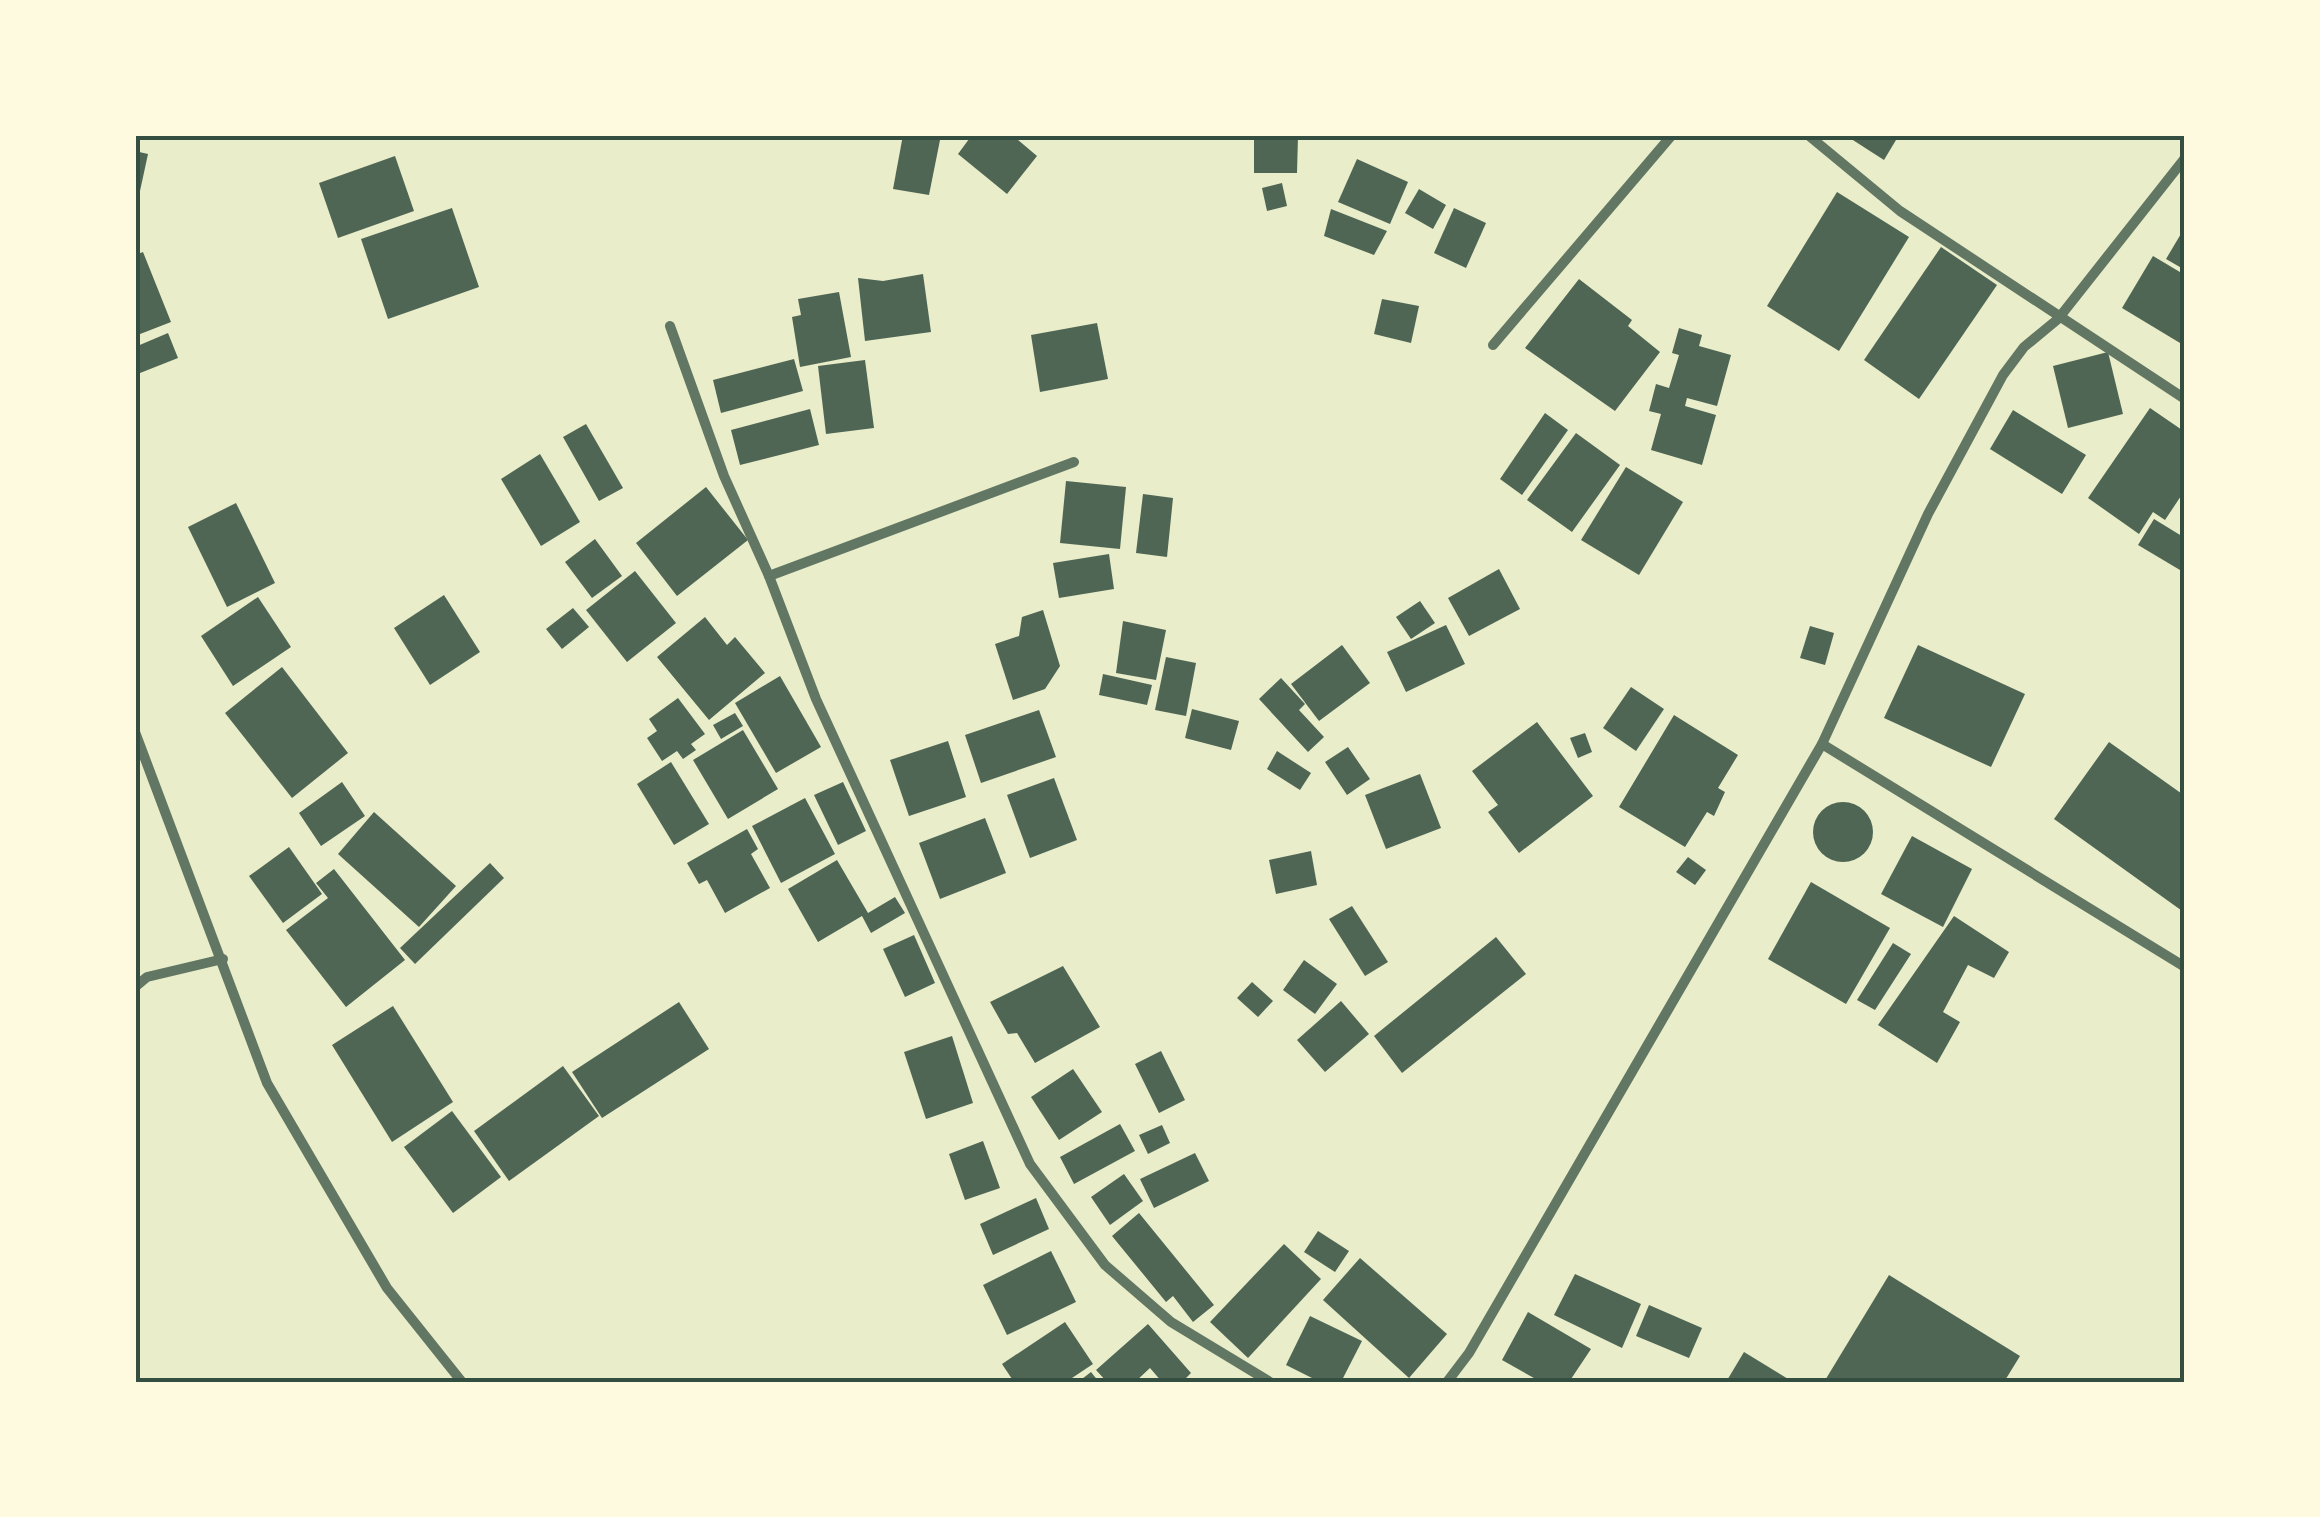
<svg xmlns="http://www.w3.org/2000/svg" width="2320" height="1517" font-family="'Exo 2',sans-serif">
<rect width="100%" height="100%" fill="#e9edc9"/>
<g fill="#4f6655">
<polygon points="903,135 941,135 929,195 893,189"/>
<polygon points="972,135 1012,135 1037,156 1007,194 958,154"/>
<polygon points="1845,135 1899,135 1884,160"/>
<polygon points="1254,136 1298,136 1297,173 1254,173"/>
<polygon points="135,151 148,154 140,191 135,190"/>
<polygon points="395,156 414,211 338,238 319,183"/>
<polygon points="1357,159 1408,182 1390,224 1338,202"/>
<polygon points="1282,183 1287,206 1267,211 1262,188"/>
<polygon points="1419,189 1446,205 1433,229 1405,213"/>
<polygon points="1837,192 1909,237 1839,351 1767,306"/>
<polygon points="452,208 479,287 388,319 361,239"/>
<polygon points="1454,208 1486,223 1466,268 1434,253"/>
<polygon points="1331,209 1387,231 1374,255 1324,236"/>
<polygon points="2185,227 2185,270 2166,259"/>
<polygon points="1941,247 1997,285 1919,399 1864,360"/>
<polygon points="143,252 171,322 135,336 135,255"/>
<polygon points="2153,256 2185,275 2185,346 2122,308"/>
<polygon points="923,274 931,332 865,341 858,278 883,281"/>
<polygon points="1579,279 1632,320 1628,326 1660,352 1615,411 1525,348"/>
<polygon points="839,292 851,357 800,367 792,317 801,315 798,299"/>
<polygon points="1382,299 1419,306 1411,343 1374,334"/>
<polygon points="1097,323 1108,379 1040,392 1031,335"/>
<polygon points="1679,328 1702,335 1699,346 1731,355 1717,406 1687,398 1685,406 1716,415 1702,465 1651,450 1661,414 1649,411 1656,384 1669,388 1679,355 1672,353"/>
<polygon points="168,333 178,358 135,375 135,347"/>
<polygon points="2108,352 2123,414 2068,428 2053,366"/>
<polygon points="794,359 803,391 721,413 713,380"/>
<polygon points="865,360 874,428 826,434 818,366"/>
<polygon points="2150,408 2185,432 2185,490 2165,520 2153,512 2139,534 2088,498"/>
<polygon points="810,409 819,445 740,465 731,430"/>
<polygon points="2013,410 2086,455 2062,494 1990,449"/>
<polygon points="1545,413 1568,430 1522,495 1500,479"/>
<polygon points="586,424 623,488 599,501 563,437"/>
<polygon points="1576,433 1620,465 1572,532 1527,500"/>
<polygon points="540,454 580,522 541,546 501,479"/>
<polygon points="1626,467 1683,502 1639,575 1581,540"/>
<polygon points="1066,481 1126,487 1120,549 1060,543"/>
<polygon points="706,487 748,540 677,596 636,543"/>
<polygon points="1143,494 1173,498 1167,557 1136,553"/>
<polygon points="236,503 275,583 227,607 188,527"/>
<polygon points="2154,519 2185,538 2185,573 2138,545"/>
<polygon points="595,539 622,576 592,598 565,562"/>
<polygon points="1109,554 1114,589 1059,598 1053,563"/>
<polygon points="1499,569 1520,609 1469,636 1448,598"/>
<polygon points="635,571 676,623 627,662 586,610"/>
<polygon points="444,595 480,652 430,685 394,628"/>
<polygon points="258,597 291,647 233,686 201,636"/>
<polygon points="1420,601 1435,623 1411,639 1396,617"/>
<polygon points="573,608 589,627 562,649 546,629"/>
<polygon points="1043,610 1060,666 1045,689 1013,700 995,644 1019,636 1022,617"/>
<polygon points="705,617 727,645 735,637 765,673 709,720 657,657"/>
<polygon points="1123,621 1166,630 1156,680 1116,673"/>
<polygon points="1446,625 1465,664 1406,692 1387,652"/>
<polygon points="1810,626 1834,633 1825,665 1800,658"/>
<polygon points="1342,645 1370,683 1319,721 1291,684"/>
<polygon points="1918,645 2025,694 1991,767 1884,718"/>
<polygon points="1166,657 1196,663 1186,716 1155,710"/>
<polygon points="282,667 348,753 292,798 225,713"/>
<polygon points="1103,674 1152,685 1147,705 1099,695"/>
<polygon points="780,676 821,747 776,773 735,703"/>
<polygon points="1281,678 1305,704 1299,710 1324,737 1308,752 1259,699"/>
<polygon points="1631,687 1664,709 1636,751 1603,728"/>
<polygon points="678,698 705,734 691,744 696,750 683,759 677,751 662,761 647,738 657,731 649,719"/>
<polygon points="1192,709 1239,721 1231,750 1185,738"/>
<polygon points="1039,710 1056,757 981,783 965,735"/>
<polygon points="735,713 743,726 721,739 713,725"/>
<polygon points="1674,715 1738,755 1718,788 1725,792 1714,816 1707,812 1685,847 1619,807"/>
<polygon points="1537,722 1593,796 1519,853 1488,812 1498,805 1472,771"/>
<polygon points="743,730 778,789 728,819 693,760"/>
<polygon points="1585,733 1592,752 1578,758 1570,738"/>
<polygon points="948,741 966,797 909,816 890,760"/>
<polygon points="2109,742 2185,796 2185,913 2054,819"/>
<polygon points="1348,747 1370,779 1347,795 1325,762"/>
<polygon points="1277,751 1311,773 1300,790 1267,769"/>
<polygon points="671,762 709,824 674,845 637,784"/>
<polygon points="1420,774 1441,828 1386,849 1365,795"/>
<polygon points="1054,778 1077,840 1030,858 1007,795"/>
<polygon points="342,782 365,816 321,846 299,813"/>
<polygon points="843,782 866,831 838,845 814,795"/>
<polygon points="805,798 835,854 781,883 752,826"/>
<circle cx="1843" cy="832" r="30"/>
<polygon points="374,812 456,886 419,927 338,854"/>
<polygon points="985,818 1006,873 940,899 919,843"/>
<polygon points="747,829 758,849 751,854 770,888 725,913 707,880 699,884 687,863"/>
<polygon points="1912,836 1972,869 1943,927 1881,894"/>
<polygon points="289,847 322,894 283,923 249,876"/>
<polygon points="1311,851 1317,885 1276,894 1269,860"/>
<polygon points="1688,857 1706,870 1695,885 1676,872"/>
<polygon points="837,860 868,913 895,897 905,913 871,933 862,916 818,942 788,889"/>
<polygon points="490,863 504,878 415,964 400,948"/>
<polygon points="334,869 405,960 346,1007 286,930 328,898 316,883"/>
<polygon points="1811,882 1890,928 1846,1004 1768,959"/>
<polygon points="1352,906 1388,962 1365,976 1329,919"/>
<polygon points="1954,916 2009,952 1994,978 1968,965 1943,1012 1960,1022 1937,1063 1878,1025"/>
<polygon points="914,935 935,983 905,997 883,949"/>
<polygon points="1496,937 1526,974 1402,1073 1374,1036"/>
<polygon points="1893,943 1911,954 1875,1010 1857,1000"/>
<polygon points="1304,960 1337,984 1315,1014 1283,990"/>
<polygon points="1063,966 1100,1027 1035,1063 1017,1033 1008,1034 990,1002"/>
<polygon points="1252,982 1273,1001 1258,1017 1237,998"/>
<polygon points="1341,1001 1369,1034 1325,1072 1297,1040"/>
<polygon points="679,1002 709,1049 602,1118 572,1072"/>
<polygon points="393,1006 453,1102 392,1142 332,1045"/>
<polygon points="952,1036 973,1103 926,1119 904,1052"/>
<polygon points="1161,1051 1185,1100 1159,1113 1135,1064"/>
<polygon points="563,1066 599,1116 509,1181 474,1131"/>
<polygon points="1073,1069 1102,1112 1059,1140 1031,1097"/>
<polygon points="452,1111 501,1177 453,1213 404,1147"/>
<polygon points="1120,1124 1135,1151 1074,1184 1060,1157"/>
<polygon points="1162,1125 1170,1143 1148,1154 1139,1135"/>
<polygon points="983,1141 1000,1188 965,1200 949,1154"/>
<polygon points="1195,1153 1209,1181 1154,1208 1140,1179"/>
<polygon points="1124,1174 1143,1201 1110,1225 1091,1197"/>
<polygon points="1036,1198 1049,1229 993,1255 980,1224"/>
<polygon points="1139,1213 1214,1305 1193,1322 1173,1296 1166,1302 1112,1236"/>
<polygon points="1318,1231 1349,1251 1335,1272 1304,1252"/>
<polygon points="1284,1244 1321,1279 1248,1358 1210,1322"/>
<polygon points="1051,1251 1076,1302 1007,1335 983,1285"/>
<polygon points="1360,1258 1447,1334 1409,1378 1323,1300"/>
<polygon points="1575,1274 1641,1304 1622,1348 1554,1315"/>
<polygon points="1889,1275 2020,1356 2004,1382 1824,1382"/>
<polygon points="1649,1305 1702,1328 1689,1358 1636,1336"/>
<polygon points="1528,1312 1591,1349 1569,1382 1541,1382 1502,1360"/>
<polygon points="1310,1316 1362,1341 1341,1382 1320,1382 1286,1365"/>
<polygon points="1065,1322 1093,1364 1066,1382 1014,1382 1002,1364"/>
<polygon points="1148,1324 1191,1373 1182,1382 1162,1382 1150,1368 1135,1382 1107,1382 1096,1370"/>
<polygon points="1744,1352 1793,1382 1726,1382"/>
<polygon points="1091,1372 1099,1382 1078,1382"/>
</g>
<g fill="none" stroke-linecap="round" stroke-linejoin="round">
<g stroke="#617663" stroke-width="10">
<polyline points="1808,135 1900,211 2185,399"/>
<polyline points="670,326 724,476 769,576 816,699 1030,1164 1105,1265 1171,1322 1270,1382"/>
<polyline points="1493,345 1672,135"/>
<polyline points="769,576 1074,462"/>
<polyline points="135,732 267,1083 387,1288 462,1382"/>
<polyline points="1822,744 2185,967"/>
<polyline points="135,987 147,977 223,959"/>
<polyline points="1447,1382 1469,1353 1822,744 1928,514 2003,375 2024,347 2058,319 2185,158"/>
</g>
</g>
<rect width="2320" height="1517" fill="none" stroke="#fefae0" stroke-width="275"/>
<rect x="138" y="138" width="2044" height="1242" fill="none" stroke="#344e41" stroke-width="4"/>
</svg>
